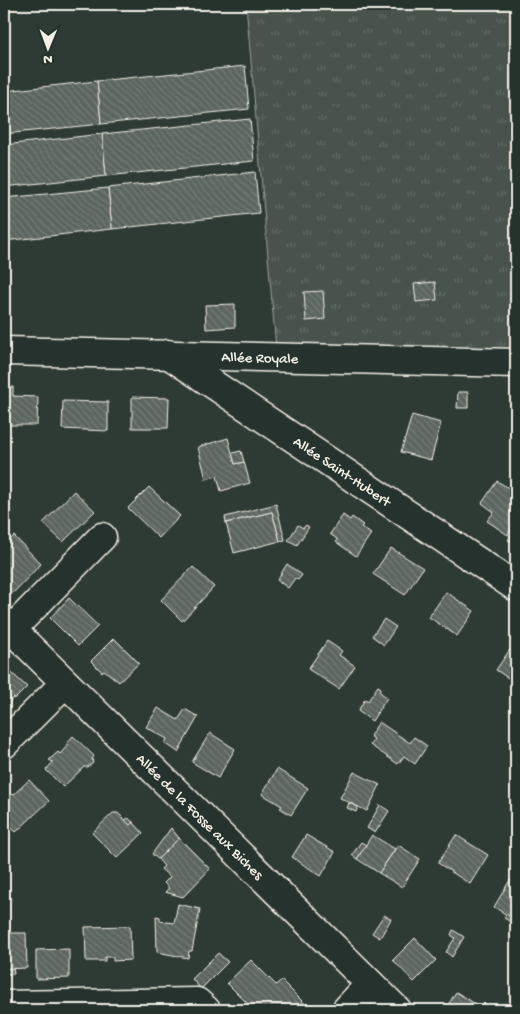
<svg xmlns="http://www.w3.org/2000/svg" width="520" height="1014" font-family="'Gochi Hand',sans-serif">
<defs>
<pattern id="grass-tufts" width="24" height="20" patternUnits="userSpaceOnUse" patternTransform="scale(1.25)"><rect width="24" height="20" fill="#48524c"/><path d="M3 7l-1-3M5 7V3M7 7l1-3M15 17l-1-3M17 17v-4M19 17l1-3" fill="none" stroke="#636b66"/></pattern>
<pattern id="building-back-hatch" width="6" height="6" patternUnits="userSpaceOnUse" patternTransform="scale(1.25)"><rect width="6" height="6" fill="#5c655e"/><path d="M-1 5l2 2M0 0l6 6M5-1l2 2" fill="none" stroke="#747c75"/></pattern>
</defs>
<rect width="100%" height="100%" fill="#2e3b34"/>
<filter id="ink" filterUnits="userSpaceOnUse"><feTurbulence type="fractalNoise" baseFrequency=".02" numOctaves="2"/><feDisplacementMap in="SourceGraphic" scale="10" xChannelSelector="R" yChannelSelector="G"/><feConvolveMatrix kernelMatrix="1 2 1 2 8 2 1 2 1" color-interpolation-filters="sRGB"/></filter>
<g filter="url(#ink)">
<polygon fill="url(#grass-tufts)" stroke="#9ea29a" points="246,4 516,4 516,349 276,348"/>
<g fill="url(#building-back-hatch)" stroke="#f4f1e8">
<polygon points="245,66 249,109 101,124 97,81"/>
<polygon points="97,81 101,124 4,134 4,91"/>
<polygon points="250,119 254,161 106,176 102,134"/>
<polygon points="102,134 106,176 4,187 4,145"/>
<polygon points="255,172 259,213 112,229 108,188"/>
<polygon points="108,188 112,229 4,241 4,198"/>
<polygon points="435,282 437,300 416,302 414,284"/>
<polygon points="323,291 325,319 306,321 304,292"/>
<polygon points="235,304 235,327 206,329 205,305"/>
<polygon points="4,387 13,387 13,396 38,397 37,425 4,425"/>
<polygon points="458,392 468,392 468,408 457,408"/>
<polygon points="132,397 169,398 168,428 132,428"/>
<polygon points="63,401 108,402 108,431 62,429"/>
<polygon points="511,412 516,412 516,440 512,440"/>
<polygon points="412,415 441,423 431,460 401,452"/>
<polygon points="228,438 235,464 244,462 250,483 221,491 217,476 206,479 198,447"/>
<polygon points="241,451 244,462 235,464 232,453"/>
<polygon points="497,481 512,490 516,485 516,522 508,535 487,521 494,512 482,503"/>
<polygon points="149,487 180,516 159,538 128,508"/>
<polygon points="74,491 95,511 63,542 43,523"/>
<polygon points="276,504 285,540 280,541 272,512 226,523 225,517"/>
<polygon points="272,512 280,541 234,553 226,523"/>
<polygon points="343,515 350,520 352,517 363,525 361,527 371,534 356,556 336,542 337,539 330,534"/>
<polygon points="298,525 303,528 306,525 309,527 297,545 288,540"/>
<polygon points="516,528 516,545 508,540"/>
<polygon points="14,536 41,564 11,595 4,588 4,543 5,545"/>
<polygon points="391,548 423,568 405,595 373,574"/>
<polygon points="287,564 302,575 298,580 295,578 288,588 277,580"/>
<polygon points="193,567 214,587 182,621 161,600"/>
<polygon points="446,592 474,611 457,636 429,617"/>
<polygon points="69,598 98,626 78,646 50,618"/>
<polygon points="384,619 396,627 384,645 372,636"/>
<polygon points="114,638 139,663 119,682 104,670 102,672 91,661"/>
<polygon points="327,641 342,651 339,655 355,666 339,689 308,669"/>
<polygon points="513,645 516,647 516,683 496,670"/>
<polygon points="4,666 27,687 15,699 14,697 9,702 10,704 4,710"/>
<polygon points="378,686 381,688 379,691 387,698 372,721 358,711 365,699 368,701"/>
<polygon points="158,708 178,720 185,709 198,717 178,752 165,743 167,739 146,727"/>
<polygon points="379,722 410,743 414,737 427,746 415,764 404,756 398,764 370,745 374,739 370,736"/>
<polygon points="210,733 235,749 218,778 192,762"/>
<polygon points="73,736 94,756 92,759 93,763 88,767 84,767 63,787 46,770 53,762 49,760 58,752 60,754 68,745 67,743"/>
<polygon points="277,769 308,788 291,815 280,808 282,806 262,794"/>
<polygon points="354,772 380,785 367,811 340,798"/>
<polygon points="29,780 49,801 16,832 4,820 4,802 12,794 13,795"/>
<polygon points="349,803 358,807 356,812 347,808"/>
<polygon points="380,805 389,811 375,833 367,828"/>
<polygon points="113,813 118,813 130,825 133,822 143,833 117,858 92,833"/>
<polygon points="128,818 133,822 130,825 125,820"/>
<polygon points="171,828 179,838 158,859 152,854"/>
<polygon points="306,835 335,852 321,876 292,857"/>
<polygon points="372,835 395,849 379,873 357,859"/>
<polygon points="456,835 488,855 470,884 438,863"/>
<polygon points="179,838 210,869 183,897 165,892 169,888 164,883 170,877 161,869 164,866 158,859"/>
<polygon points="361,842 366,845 357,859 352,855"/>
<polygon points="398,845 420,859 402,887 379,873"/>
<polygon points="510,880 516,884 516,925 511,922 512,918 494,907"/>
<polygon points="178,904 200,909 192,951 189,951 188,958 157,952 156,916 160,917 160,921 174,923"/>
<polygon points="506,914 512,918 511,922 504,918"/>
<polygon points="384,915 391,919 380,938 372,933"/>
<polygon points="130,926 131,960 113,961 113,957 105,957 105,961 86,961 85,927"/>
<polygon points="453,930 464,937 452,957 446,952 455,938 451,935"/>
<polygon points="4,933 26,933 27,968 4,969"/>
<polygon points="415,938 436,960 414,982 393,960"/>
<polygon points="69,949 69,978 36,979 36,950"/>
<polygon points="218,953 228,962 201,989 192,979"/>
<polygon points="251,960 276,985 281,980 309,1008 307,1010 254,1010 227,983"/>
<polygon points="13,968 14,974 4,974 4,969"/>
<polygon points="456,992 482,1008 481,1010 445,1010"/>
</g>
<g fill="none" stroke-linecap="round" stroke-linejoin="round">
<g stroke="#f4f1e8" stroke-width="31">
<g id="minor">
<path id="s1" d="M4 351 516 363"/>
<path id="s2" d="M168 354 516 587"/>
<path id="s3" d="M4 622 397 1010"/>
<polyline points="11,630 102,537"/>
<polyline points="4,744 65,683"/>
<polyline points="4,1005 197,1002 206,1010"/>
<polyline points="346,1010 370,984"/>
</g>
</g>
<use href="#minor" stroke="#26332d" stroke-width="28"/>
</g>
</g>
<g text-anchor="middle" stroke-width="4" stroke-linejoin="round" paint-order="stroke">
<g font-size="15" fill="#f4f1e8" stroke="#26332d">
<text dy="5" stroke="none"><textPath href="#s1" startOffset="256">Allée Royale</textPath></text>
<text dy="5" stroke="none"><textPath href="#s2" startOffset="210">Allée Saint-Hubert</textPath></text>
<text dy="5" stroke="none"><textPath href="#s3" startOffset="276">Allée de la Fosse aux Biches</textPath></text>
</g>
</g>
<rect width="520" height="1014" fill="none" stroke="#26332d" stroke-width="20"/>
<rect x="10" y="10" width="500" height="994" fill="none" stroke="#f4f1e8" stroke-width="2" filter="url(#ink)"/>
<g transform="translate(48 48) rotate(181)" stroke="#26332d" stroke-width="4" paint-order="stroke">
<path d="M0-4L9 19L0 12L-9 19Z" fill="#f4f1e8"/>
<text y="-8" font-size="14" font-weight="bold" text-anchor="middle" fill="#f4f1e8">N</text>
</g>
</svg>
